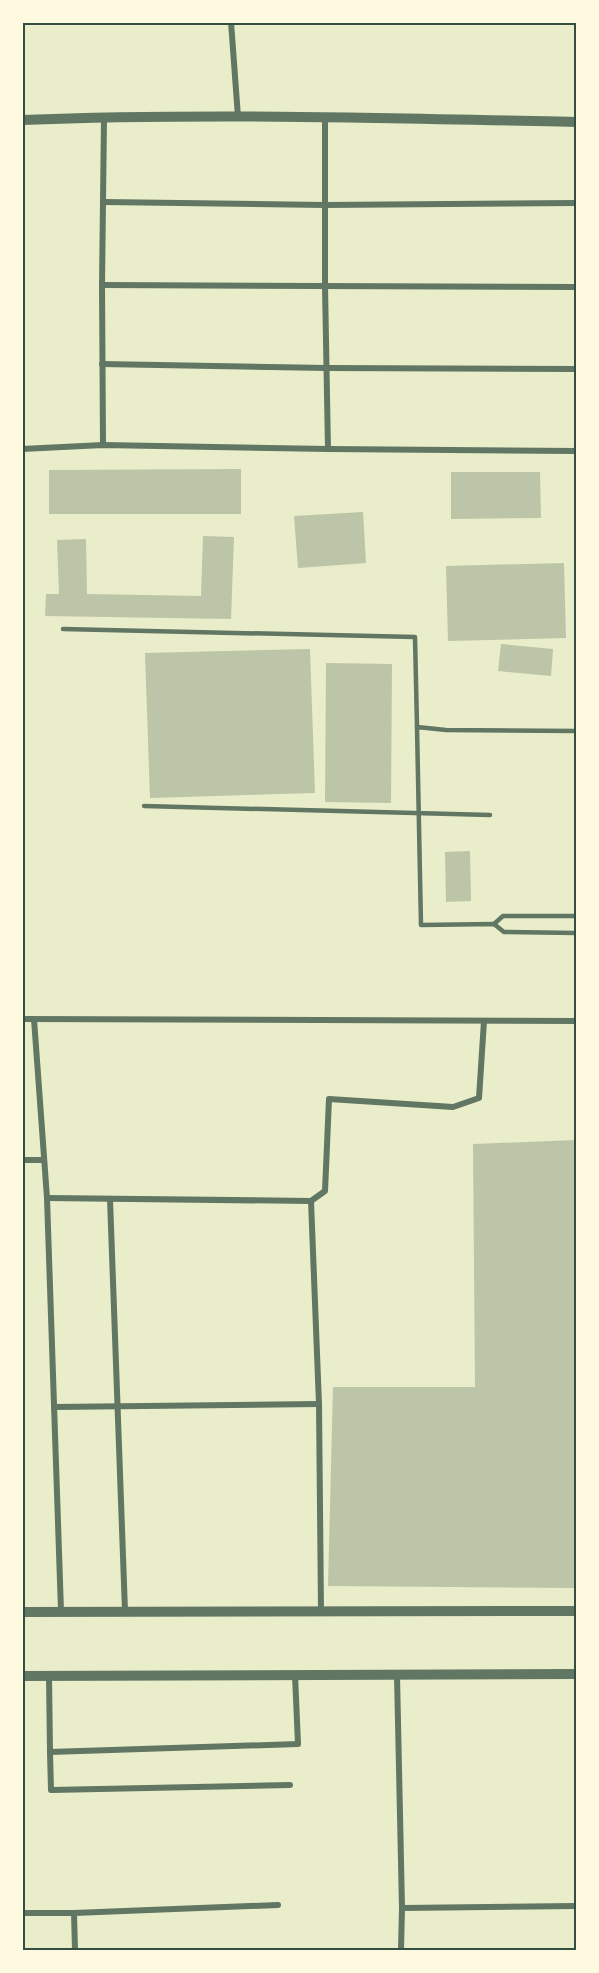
<svg xmlns="http://www.w3.org/2000/svg" width="599" height="1973" font-family="Barlow,sans-serif">
<rect width="100%" height="100%" fill="#e9edc9"/>
<g fill="#bcc5a7">
<polygon points="241,469 241,514 49,514 49,470"/>
<polygon points="451,472 540,472 541,518 451,519"/>
<polygon points="363,512 366,563 298,568 294,516"/>
<polygon points="203,536 234,537 231,619 45,616 46,594 59,594 57,540 86,539 87,594 201,596"/>
<polygon points="564,563 566,638 448,641 446,566"/>
<polygon points="501,644 553,649 551,676 498,671"/>
<polygon points="310,649 315,793 150,798 145,653"/>
<polygon points="326,663 392,664 391,803 325,802"/>
<polygon points="470,851 471,901 446,902 445,852"/>
<polygon points="576,1140 576,1588 328,1586 333,1387 475,1387 473,1144"/>
</g>
<g fill="none" stroke-linecap="round" stroke-linejoin="round">
<g stroke="#617663" stroke-width="4.5">
<polyline points="63,629 415,637 417,727"/>
<polyline points="576,731 446,730 417,727 421,925 494,924 504,932 576,933"/>
<polyline points="144,806 490,815"/>
<polyline points="494,924 503,916 576,916"/>
</g>
<g stroke="#617663" stroke-width="6">
<polyline points="231,22 238,117"/>
<polyline points="325,117 325,286 328,449"/>
<polyline points="103,202 325,205 576,203"/>
<polyline points="102,285 576,287"/>
<polyline points="102,364 327,368 576,369"/>
<polyline points="103,445 102,285 104,118"/>
<polyline points="22,449 103,445 328,449 576,451"/>
<polyline points="22,1019 576,1021"/>
<polyline points="34,1019 47,1198 61,1611"/>
<polyline points="22,1160 44,1160"/>
<polyline points="47,1198 311,1201 325,1191 329,1099 453,1107 479,1098 484,1021"/>
<polyline points="110,1199 125,1611"/>
<polyline points="311,1201 319,1404 321,1611"/>
<polyline points="54,1407 319,1404"/>
<polyline points="397,1675 402,1908 576,1906"/>
<polyline points="49,1676 50,1752 298,1744 295,1675"/>
<polyline points="50,1752 51,1790 290,1785"/>
<polyline points="22,1913 74,1913"/>
<polyline points="75,1950 74,1913 278,1905"/>
<polyline points="401,1950 402,1908"/>
</g>
<g stroke="#617663" stroke-width="10">
<path d="M22 120C207 113 392 118 576 122"/>
<polyline points="22,1612 576,1611"/>
<polyline points="22,1676 576,1674"/>
</g>
</g>
<rect width="599" height="1973" fill="none" stroke="#fefae0" stroke-width="48"/>
<rect x="24" y="24" width="551" height="1925" fill="none" stroke="#344e41" stroke-width="2"/>
</svg>
